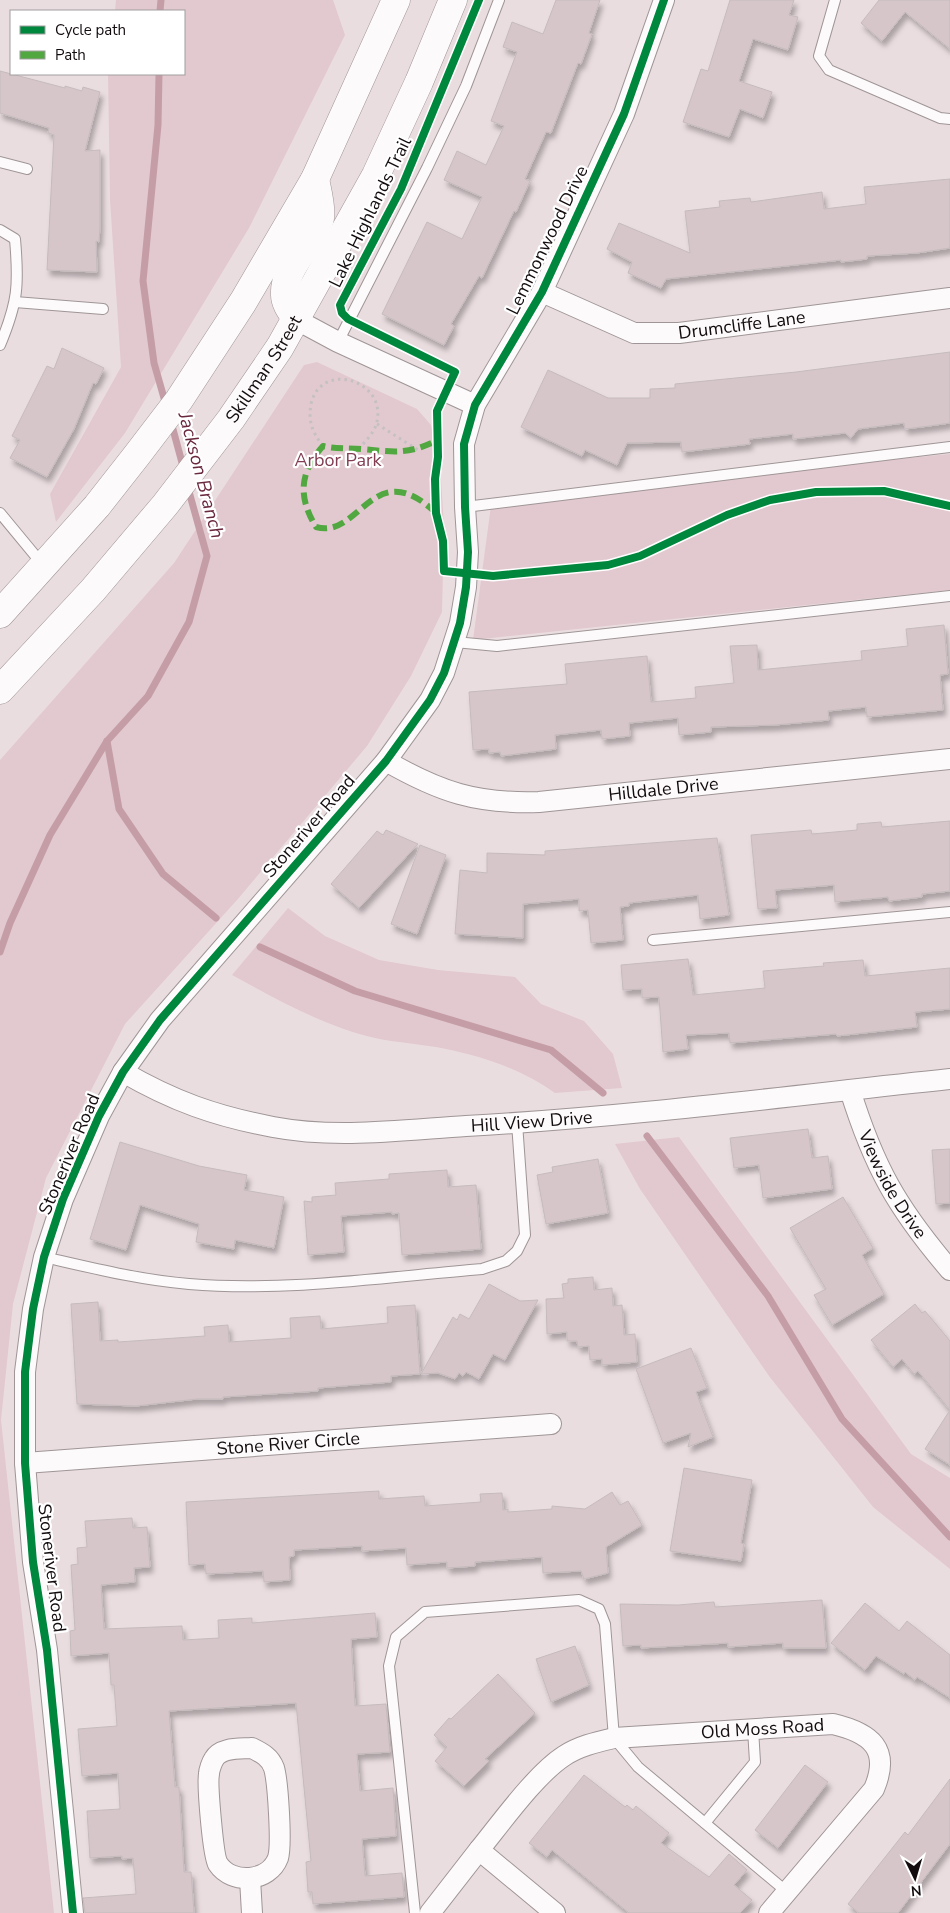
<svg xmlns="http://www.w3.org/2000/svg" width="950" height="1913" font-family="'Nunito Sans',sans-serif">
<defs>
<filter id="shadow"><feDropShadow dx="3" dy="5.5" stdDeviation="2.5" flood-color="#0004"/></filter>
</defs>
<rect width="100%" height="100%" fill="#eadde0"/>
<g fill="#e2c9cf">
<polygon points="116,0 333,0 345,35 249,228 125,433 56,522 50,494 121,367 110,200 108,74 184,74 184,11 115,11"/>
<polygon points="317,362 417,409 431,425 440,463 444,527 442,612 411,676 367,746 237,900 125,1024 46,1178 13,1304 1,1420 54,1913 0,1913 0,760 174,563 304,365"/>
<polygon points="950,454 950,590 473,640 492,498"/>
<path d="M288 908 325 936 379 960 438 970 515 977 541 1004 584 1021 613 1054 622 1088 555 1093C523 1070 485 1057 446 1049 423 1044 398 1043 375 1038 323 1026 278 1000 232 975Z"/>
<polygon points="679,1137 911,1454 950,1478 950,1569 873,1507 769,1376 640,1189 615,1144"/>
</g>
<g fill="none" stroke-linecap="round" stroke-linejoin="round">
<g stroke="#c59da7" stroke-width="7">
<polyline points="160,11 161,0"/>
<polyline points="159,74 158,125 143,281 154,363 166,405"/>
<polyline points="171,422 184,470"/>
<polyline points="107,741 119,809 163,874 216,918"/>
<polyline points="260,947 355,991 551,1050 603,1093"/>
<polyline points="0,952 10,923 50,835 107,741 148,696 189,622 207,556 188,488"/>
<polyline points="647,1136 768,1296 842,1419 950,1537"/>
</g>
</g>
<g fill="#d6c6c9" stroke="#c5bbbd" filter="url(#shadow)">
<polygon points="556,0 600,0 589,33 592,34 581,64 578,63 551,133 546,132 525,179 530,181 516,212 514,211 482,278 479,276 451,324 454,326 444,345 382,314 427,222 462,239 482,197 444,180 457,151 486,165 504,126 491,121 517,52 503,47 512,22 543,34"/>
<polygon points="730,0 794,0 789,15 798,17 788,50 753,39 739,81 772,92 763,118 740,109 729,137 683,122 701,69 708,71"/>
<polygon points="879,0 950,0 950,49 905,12 882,41 861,23"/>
<polygon points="0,71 65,88 65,86 82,91 83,87 100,92 85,151 100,150 100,226 99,242 96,241 97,272 47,270 54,135 48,133 49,128 0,113"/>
<polygon points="950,179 950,248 917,253 867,256 867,259 841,262 841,260 666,279 661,288 628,273 632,262 607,249 619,223 690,253 685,211 720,207 719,201 750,198 751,202 822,192 824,209 866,204 864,187"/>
<polygon points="62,348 104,368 96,384 93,383 74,429 47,477 10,458 20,440 12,436 47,366 54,369"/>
<polygon points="950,352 950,423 929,426 905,429 904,423 858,429 851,438 845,433 793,439 793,434 749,439 750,444 682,452 681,442 627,443 617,465 585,450 582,456 521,427 548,370 608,398 650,398 650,389 675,388 675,384 796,372"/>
<polygon points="944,625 948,674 940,675 943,710 867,717 866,707 828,711 829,720 775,725 711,727 711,732 679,735 678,718 629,723 630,736 602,739 601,730 555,735 556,749 501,756 500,752 489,753 489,749 473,750 469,692 567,684 565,664 647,656 651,702 696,698 695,687 734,683 730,646 757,645 758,670 862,660 861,651 908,646 906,629"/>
<polygon points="950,821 950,891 922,894 922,897 889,901 888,897 835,902 834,885 775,890 777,908 758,909 751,835 811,830 812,834 857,830 857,824 881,822 882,827"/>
<polygon points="386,830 418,844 359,908 331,884 377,831 383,835"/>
<polygon points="717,838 729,915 700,919 698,895 629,903 629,906 620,907 623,940 591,943 588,910 579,911 579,899 523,904 523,938 455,934 460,870 487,873 487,853 545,855 545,851"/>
<polygon points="420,845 446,855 417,934 391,924"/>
<polygon points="688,959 693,995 765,988 763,971 824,966 823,963 863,960 865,976 950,968 950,1009 915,1012 917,1027 837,1036 836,1034 730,1043 729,1033 686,1035 688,1049 663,1052 659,997 642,998 642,989 623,990 621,965"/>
<polygon points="808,1129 812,1158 828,1156 832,1189 763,1198 759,1165 734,1168 730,1138"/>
<polygon points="120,1142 199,1166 247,1175 244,1190 284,1197 274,1248 235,1240 234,1249 196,1242 199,1224 140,1205 126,1250 90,1239"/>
<polygon points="950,1149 950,1203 936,1204 932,1150"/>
<polygon points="598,1159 608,1213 546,1224 537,1175 553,1172 552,1167"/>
<polygon points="447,1170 448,1187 476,1185 481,1249 402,1255 399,1213 392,1214 392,1212 341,1216 344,1252 308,1255 304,1201 312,1202 312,1197 336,1195 335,1183 389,1179 389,1174"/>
<polygon points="843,1197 873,1248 862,1255 884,1294 832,1325 814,1295 826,1289 790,1228"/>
<polygon points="593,1277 594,1290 612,1288 613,1306 622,1305 624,1335 635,1334 637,1362 602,1365 602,1359 590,1360 589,1346 578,1347 577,1341 567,1341 567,1332 547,1334 546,1299 564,1298 562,1284 568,1283 568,1279"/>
<polygon points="489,1284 520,1301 538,1300 505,1360 493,1354 479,1379 466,1372 463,1376 459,1373 455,1379 438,1373 421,1374 453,1317 457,1320 460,1314 469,1319"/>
<polygon points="98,1302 100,1341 118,1340 118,1342 205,1336 204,1327 228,1325 229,1342 291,1338 290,1318 320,1316 321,1329 388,1323 387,1307 415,1305 420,1374 391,1376 391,1382 318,1388 318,1391 223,1397 223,1399 197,1399 136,1406 77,1404 71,1304"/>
<polygon points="915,1304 922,1313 925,1311 950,1341 950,1465 925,1449 950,1410 918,1371 914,1374 902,1359 893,1367 871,1340"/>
<polygon points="691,1348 707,1388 696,1392 713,1437 688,1447 691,1433 663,1443 636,1369"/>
<polygon points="684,1468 752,1480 741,1543 744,1544 741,1561 670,1551"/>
<polygon points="379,1491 379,1499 424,1496 425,1506 481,1502 480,1494 502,1493 503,1510 508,1509 508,1512 552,1509 552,1506 585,1509 612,1492 620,1505 628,1501 642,1525 606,1547 608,1573 584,1579 581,1571 543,1573 542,1557 475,1562 475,1566 447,1568 447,1562 407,1565 406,1548 362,1551 362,1546 294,1550 294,1556 289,1557 290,1580 264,1582 263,1571 206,1574 205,1564 189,1565 186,1502"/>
<polygon points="132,1518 133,1528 147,1527 150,1567 134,1568 135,1582 101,1585 104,1629 182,1626 183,1640 219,1638 218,1620 252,1618 252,1623 375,1613 377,1637 351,1639 355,1706 386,1704 390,1752 357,1754 360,1791 393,1788 396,1836 362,1839 365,1876 402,1873 404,1897 313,1904 312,1892 308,1892 306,1862 311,1861 296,1703 169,1711 175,1787 179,1787 184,1872 191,1872 194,1913 85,1913 83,1898 136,1894 133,1858 122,1859 122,1856 90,1858 87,1811 120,1809 118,1773 82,1776 78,1729 117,1726 114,1685 111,1685 109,1653 71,1656 70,1631 75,1630 71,1565 78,1564 77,1548 87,1547 85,1521"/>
<polygon points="822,1600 826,1648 783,1648 783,1643 728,1647 728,1643 641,1648 641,1645 623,1646 620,1604 678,1605 714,1602 715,1607"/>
<polygon points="865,1603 899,1631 907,1621 950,1655 950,1698 917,1677 915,1680 905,1672 904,1674 876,1656 865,1670 831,1643"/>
<polygon points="575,1646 589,1685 551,1702 536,1659"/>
<polygon points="498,1674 535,1713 485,1759 489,1761 464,1786 435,1761 447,1747 434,1735 449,1718 451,1719"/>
<polygon points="805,1765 828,1782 778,1848 755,1830"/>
<polygon points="584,1775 625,1807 627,1805 633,1810 636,1806 669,1833 661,1843 709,1877 729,1854 747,1870 734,1885 752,1900 740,1913 629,1913 552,1850 547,1857 529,1843"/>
<polygon points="950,1779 950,1844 898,1913 859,1913 848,1904 905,1832 908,1835"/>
</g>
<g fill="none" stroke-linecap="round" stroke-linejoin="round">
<g stroke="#9f9597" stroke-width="12">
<g id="service">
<polyline points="835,0 819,56 829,70 940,118 950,119"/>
<polyline points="0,162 27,169"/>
<path d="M0 230 15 239C19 285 18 302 0 345"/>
<polyline points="15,302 103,309"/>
<polyline points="338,342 427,168 466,86 499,0"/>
<polyline points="465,507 950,447"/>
<polyline points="0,513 43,565"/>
<polyline points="455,642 497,646 950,596"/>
<polyline points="653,940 950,912"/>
<path d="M44 1257C92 1268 140 1280 189 1284 286 1292 386 1277 482 1269L506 1261 517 1251 525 1235 517 1123"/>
<polyline points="705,1823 755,1762 753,1729"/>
<polyline points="415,1913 389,1666 396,1637 425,1612 579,1600 599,1609 605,1624 614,1738 638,1767 787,1892"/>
</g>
</g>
<g stroke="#9f9597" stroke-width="22">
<g id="minor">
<path id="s1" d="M542 292 634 333H679L950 298"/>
<polyline points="297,320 338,342 475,405"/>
<path id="s2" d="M386 761C440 792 476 804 539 802L950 759"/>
<path id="s3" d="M123 1072C173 1101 215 1116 273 1127 336 1139 403 1130 466 1126 628 1117 789 1096 950 1079"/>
<path id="s4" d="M850 1090C874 1167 897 1208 950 1270"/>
<path id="s5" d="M25 1463 551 1424"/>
<path d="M252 1748C262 1753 270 1757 274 1768 278 1782 282 1845 278 1858 269 1882 232 1885 218 1864 213 1856 207 1784 209 1774 209 1770 212 1762 214 1759 221 1747 240 1749 252 1748Z"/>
<polyline points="250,1879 252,1913"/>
<polyline points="73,1913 47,1650 33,1562 25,1463 25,1372 33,1309 44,1257 63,1199 99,1116 123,1072 160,1020 386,761 430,700 444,673 460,623 466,587 468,552 465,507 464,444 475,405 542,292 624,114 664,0"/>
<polyline points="430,1913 479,1850"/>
<path id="s6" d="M555 1913 479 1850C501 1823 536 1774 564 1756 579 1746 597 1742 614 1738L833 1724C871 1733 891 1749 874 1789L769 1913"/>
</g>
</g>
<g stroke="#9f9597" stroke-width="29">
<g id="secondary">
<path d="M297 320C292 312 285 304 285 295 283 266 314 245 320 218 322 207 317 190 315 179"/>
<polyline points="0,614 97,506 137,455 179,400 243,302 315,179 396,0"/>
<path id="s7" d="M0 690 93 590 165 505 231 419 280 347 376 175 419 82 453 0"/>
</g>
</g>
<g stroke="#c5c0c2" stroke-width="3" stroke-dasharray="2.5 4" stroke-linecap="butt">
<polyline points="377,424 418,450"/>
<path d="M323 446C312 432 308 421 311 404 321 359 390 381 376 425 373 434 365 442 358 449"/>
</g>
<use href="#service" stroke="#fcfafa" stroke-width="10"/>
<use href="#minor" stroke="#fcfafa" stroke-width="20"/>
<use href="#secondary" stroke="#fcfafa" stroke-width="28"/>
<path stroke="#51a841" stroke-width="6" stroke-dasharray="12 6" stroke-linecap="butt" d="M436 513C373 453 360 540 316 527 298 497 299 473 323 446 336 449 348 448 362 449 395 452 407 455 438 440"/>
<g stroke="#fff" stroke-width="11">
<g id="cycleway">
<polyline points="479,0 401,189 340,305 342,313 348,319 455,372 437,411 438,457 435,479 436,513 443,541 444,571 493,576 608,565 640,556 727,515 770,500 816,492 884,491 950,506"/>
<polyline points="73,1913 47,1650 33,1562 25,1463 25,1372 33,1309 44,1257 63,1199 99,1116 123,1072 160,1020 386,761 430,700 444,673 460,623 466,587 468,552 465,507 464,444 475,405 542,292 624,114 664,0"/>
</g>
</g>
<use href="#cycleway" stroke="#00873e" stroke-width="8"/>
</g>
<g text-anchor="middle" stroke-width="4.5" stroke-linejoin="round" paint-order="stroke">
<g font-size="18" fill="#130c0e" stroke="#fff">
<text transform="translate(370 212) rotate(-64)" y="6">Lake Highlands Trail</text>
<text transform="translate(547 240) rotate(-64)" y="6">Lemmonwood Drive</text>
<text dy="6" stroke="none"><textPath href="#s1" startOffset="209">Drumcliffe Lane</textPath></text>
<text dy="6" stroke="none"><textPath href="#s7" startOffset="416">Skillman Street</textPath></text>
<text dy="6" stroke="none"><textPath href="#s2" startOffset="286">Hilldale Drive</textPath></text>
<text transform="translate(309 826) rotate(-49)" y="6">Stoneriver Road</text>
<text dy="6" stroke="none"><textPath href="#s3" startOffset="420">Hill View Drive</textPath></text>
<text transform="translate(69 1154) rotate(-67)" y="6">Stoneriver Road</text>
<text dy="6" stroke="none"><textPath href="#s4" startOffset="104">Viewside Drive</textPath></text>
<text dy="6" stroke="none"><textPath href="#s5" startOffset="264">Stone River Circle</textPath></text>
<text transform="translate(52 1568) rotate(83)" y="6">Stoneriver Road</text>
<text dy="6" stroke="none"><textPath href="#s6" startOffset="428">Old Moss Road</textPath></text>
</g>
<g font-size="18" fill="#813e52" stroke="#fff">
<text x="338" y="466">Arbor Park</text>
</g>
<g font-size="19" font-style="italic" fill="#69283d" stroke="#fff">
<text transform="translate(202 475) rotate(75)" y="7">Jackson Branch</text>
</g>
</g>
<rect x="10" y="10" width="175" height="65" fill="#ffffff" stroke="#a19e9f"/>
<rect x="20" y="26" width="25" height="8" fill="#00873e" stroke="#a19e9f"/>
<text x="55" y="35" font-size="15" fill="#130c0e">Cycle path</text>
<rect x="20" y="51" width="25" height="8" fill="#51a841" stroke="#a19e9f"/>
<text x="55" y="60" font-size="15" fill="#130c0e">Path</text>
<g transform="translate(915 1878) rotate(175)" stroke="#ffffff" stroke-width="4" paint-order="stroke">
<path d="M0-4L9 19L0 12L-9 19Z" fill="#130c0e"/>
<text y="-8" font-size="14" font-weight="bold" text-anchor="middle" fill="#130c0e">N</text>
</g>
</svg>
